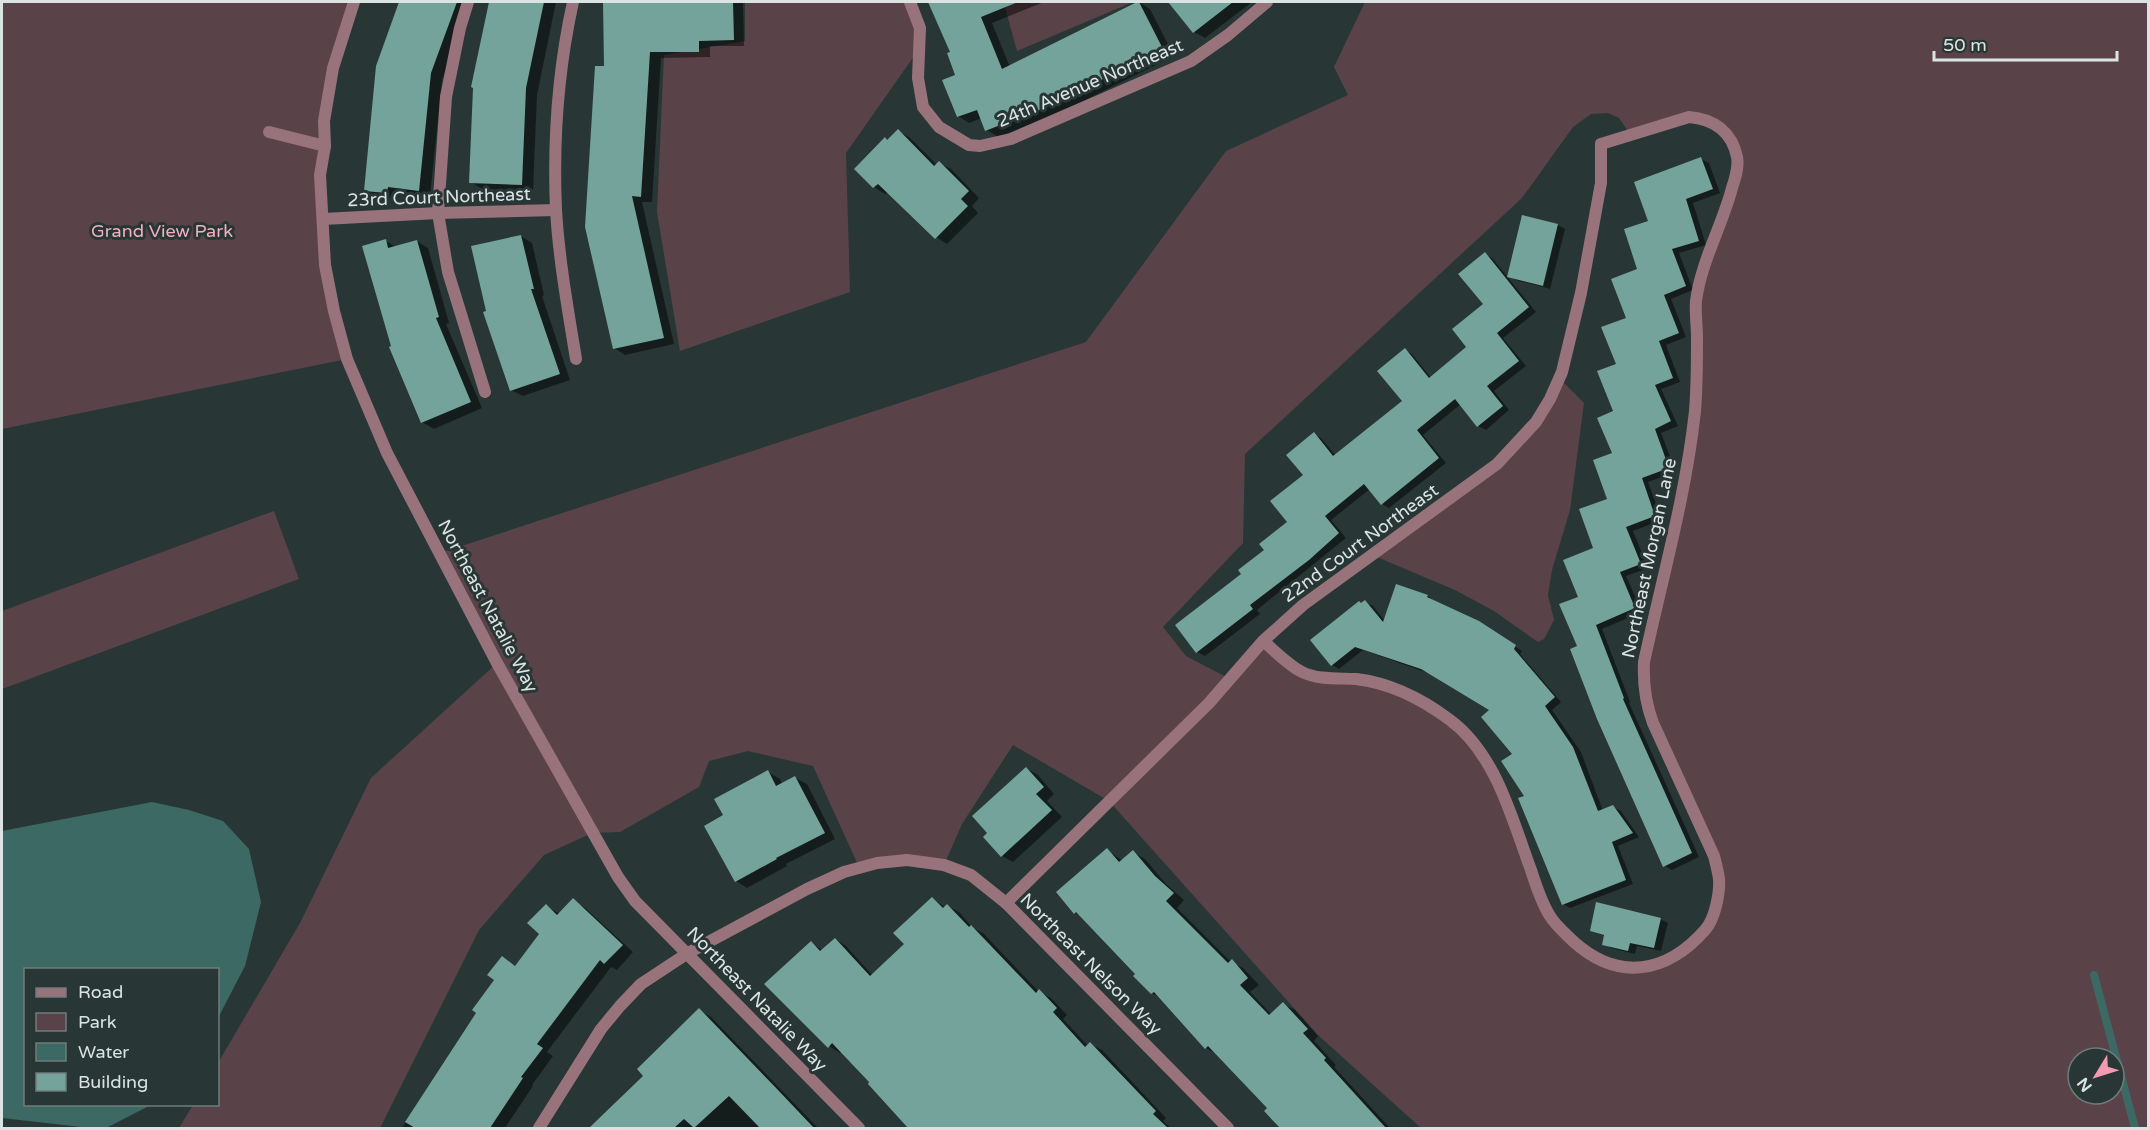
<svg xmlns="http://www.w3.org/2000/svg" width="2150" height="1130" font-family="'Varela Round',sans-serif">
<rect width="100%" height="100%" fill="#283735"/>
<g fill="#5a4348" fill-rule="evenodd">
<polygon points="2,2 354,2 324,121 325,265 347,359 2,429"/>
<polygon points="745,2 910,2 919,49 846,153 850,292 680,351 657,212 664,55 745,41"/>
<polygon points="1017,2 1133,2 1017,51 1005,7"/>
<path d="M1365 2H2148V1128H1421L1318 1035 1109 801 1013 745 962 824 944 865 859 867 813 766 748 751 709 761 699 787 620 832 592 833 544 855 479 930 380 1128H179L193 1105 218 1104V1063L300 923 371 778 497 663 440 553 1086 342 1226 151 1348 95 1334 67ZM1608 113 1619 118 1630 134 1703 118 1734 146 1728 206 1696 302 1689 457 1643 687 1719 879 1708 927 1661 963 1601 960 1550 916 1474 743 1393 687 1302 672 1263 641 1230 679 1186 656 1163 627 1243 543 1245 454 1522 198 1573 127 1591 114ZM2078 1058H2114V1094H2078Z"/>
<polygon points="1559,378 1584,403 1570,510 1552,570 1548,595 1554,620 1544,639 1538,642 1494,611 1455,590 1372,555 1520,442"/>
<polygon points="274,511 299,579 2,689 2,611"/>
</g>
<polygon fill="#3c6963" points="152,802 189,810 223,821 249,849 261,902 245,966 218,1018 218,970 26,970 26,1104 151,1105 108,1127 81,1127 2,1118 2,831"/>
<g fill="#0007">
<polygon points="401,2 470,2 442,80 430,196 399,193 398,199 377,196 365,190 377,66"/>
<polygon points="490,2 556,2 537,95 533,191 482,189 471,182 475,88 473,87"/>
<polygon points="604,2 743,2 744,46 710,46 710,57 661,58 652,202 642,202 674,344 625,355 614,348"/>
<polygon points="930,2 1044,2 992,23 1010,67 1139,2 1150,9 1174,56 1057,114 998,137 987,130 982,118 969,123 958,116 957,75 952,53"/>
<polygon points="1170,2 1252,2 1205,38 1194,32"/>
<polygon points="898,131 909,137 937,165 939,163 951,169 979,198 972,206 978,213 947,244 936,237 888,192 885,194 874,187 856,169"/>
<polygon points="1701,159 1709,163 1720,193 1693,203 1706,245 1679,253 1693,290 1671,299 1686,337 1666,345 1680,382 1661,389 1678,426 1661,433 1676,472 1648,482 1662,520 1633,531 1648,568 1626,576 1642,612 1602,629 1630,702 1629,703 1699,857 1672,870 1665,866 1579,647 1580,597 1609,500 1614,454 1618,365 1650,222"/>
<polygon points="1558,225 1565,229 1550,289 1516,280 1509,276"/>
<polygon points="521,236 532,243 544,295 542,296 570,380 523,396 511,390"/>
<polygon points="386,241 396,247 417,241 428,248 449,323 446,324 482,408 434,429 422,422 393,347"/>
<polygon points="1485,254 1492,258 1536,312 1503,338 1526,366 1494,391 1509,410 1486,430 1478,426 1461,404 1423,435 1446,463 1389,508 1382,504 1370,489 1331,520 1346,538 1257,610 1260,614 1205,656 1197,652 1243,574 1267,550 1289,522 1305,475 1314,434 1321,438 1336,456 1404,401 1405,350 1412,354 1431,378 1468,348 1485,305"/>
<polygon points="1397,586 1428,596 1435,602 1487,628 1522,651 1520,654 1561,702 1552,710 1581,752 1603,811 1613,807 1621,811 1639,837 1618,846 1633,884 1570,908 1563,904 1527,796 1514,754 1491,710 1442,678 1363,650 1339,669 1332,665 1362,604 1365,602 1373,606 1385,621"/>
<polygon points="1026,768 1038,775 1054,794 1047,801 1062,817 1013,862 1002,856"/>
<polygon points="768,772 780,779 782,784 795,778 807,784 835,839 786,864 787,866 747,888 736,881 725,815"/>
<polygon points="1107,850 1123,861 1133,852 1145,859 1166,884 1184,900 1177,908 1231,962 1243,968 1259,985 1250,992 1272,1015 1283,1004 1295,1010 1318,1036 1314,1041 1336,1065 1334,1067 1390,1128 1282,1128 1266,1111 1269,1109 1217,1054 1206,1048 1163,999 1152,993 1137,974 1083,917 1075,913"/>
<polygon points="932,898 946,908 948,906 959,912 973,928 983,933 1039,992 1051,998 1067,1015 1063,1019 1088,1046 1090,1044 1102,1050 1166,1118 1163,1121 1171,1128 911,1128 842,1051 840,1053 829,1046 811,942 823,951 835,939 846,946 873,976 906,945"/>
<polygon points="573,900 584,907 633,952 617,970 611,967 547,1052 553,1056 532,1085 533,1086 505,1128 402,1128 478,1013 496,980 502,958 516,966 541,934 546,906 560,914"/>
<polygon points="1660,919 1668,923 1661,951 1637,946 1635,954 1611,948 1603,944 1605,936 1591,931"/>
<polygon points="699,1010 711,1017 818,1128 591,1128 646,1076"/>
</g>
<g fill="none" stroke-linecap="round" stroke-linejoin="round">
<polyline stroke="#3c6963" stroke-width="8" points="2094,975 2135,1128"/>
</g>
<g fill="#74a39c">
<polygon points="399,2 457,2 431,73 419,191 388,187 387,193 364,191 376,66"/>
<polygon points="489,2 544,2 526,88 522,185 469,183 473,88 471,87"/>
<polygon points="603,2 733,2 734,40 699,41 699,52 650,52 641,197 632,196 664,338 613,349 585,227 595,66 604,66"/>
<polygon points="928,2 1018,2 981,17 1002,69 1137,2 1139,2 1163,49 1045,108 985,131 977,110 957,117 942,80 955,75 947,53 950,52"/>
<polygon points="1168,2 1233,2 1193,33"/>
<polygon points="898,129 934,166 939,161 969,191 961,199 968,206 935,239 878,184 873,188 854,169 885,137 887,140"/>
<polygon points="1701,157 1713,189 1686,199 1699,241 1672,249 1686,286 1664,295 1679,333 1659,341 1673,378 1655,385 1671,421 1655,429 1669,468 1642,478 1655,516 1626,527 1641,564 1620,572 1635,608 1596,625 1624,698 1623,699 1692,853 1663,867 1597,719 1570,649 1577,646 1559,604 1578,597 1563,560 1593,548 1579,509 1607,499 1593,460 1612,453 1597,418 1613,411 1597,371 1616,364 1601,327 1626,318 1611,279 1637,269 1624,229 1648,221 1634,182"/>
<polygon points="1522,215 1558,224 1543,286 1507,277"/>
<polygon points="521,235 534,289 531,289 560,374 510,391 483,312 486,311 471,246"/>
<polygon points="386,239 388,248 417,240 439,317 436,318 471,402 421,423 389,347 391,346 362,246"/>
<polygon points="1485,252 1529,307 1497,333 1519,361 1487,386 1503,406 1477,427 1455,399 1417,430 1439,458 1381,505 1364,484 1325,516 1339,533 1309,560 1250,605 1253,609 1196,653 1175,625 1241,574 1238,570 1264,550 1259,544 1287,522 1270,501 1303,475 1286,455 1314,432 1333,456 1402,401 1377,371 1405,348 1429,378 1466,347 1452,329 1483,304 1458,274"/>
<polygon points="1396,584 1428,595 1427,597 1479,621 1516,645 1514,649 1555,697 1545,706 1573,747 1598,811 1613,805 1633,833 1612,842 1626,880 1562,905 1518,798 1524,796 1501,761 1512,754 1481,717 1489,710 1421,669 1355,647 1331,666 1310,640 1359,601 1361,603 1365,600 1383,622"/>
<polygon points="1026,767 1044,787 1036,794 1052,810 1001,857 983,837 987,833 972,816"/>
<polygon points="768,770 776,786 795,776 825,833 776,858 777,859 735,882 704,826 723,815 714,799"/>
<polygon points="1107,848 1119,862 1133,850 1155,876 1174,893 1166,901 1228,963 1232,959 1248,978 1240,985 1269,1015 1283,1002 1308,1029 1303,1033 1326,1058 1324,1060 1386,1128 1280,1128 1264,1111 1267,1108 1208,1046 1205,1049 1154,992 1151,994 1133,976 1135,974 1076,912 1074,914 1056,892"/>
<polygon points="932,897 943,908 947,904 969,927 971,925 1036,993 1039,989 1057,1008 1053,1012 1085,1047 1090,1042 1156,1111 1153,1114 1168,1128 908,1128 868,1084 869,1082 832,1043 828,1048 764,984 811,941 820,951 835,938 870,976 904,944 893,933"/>
<polygon points="573,898 623,945 604,964 600,960 537,1044 543,1048 521,1077 523,1078 490,1128 415,1128 405,1122 476,1013 472,1010 494,980 487,975 502,956 515,966 539,934 527,923 546,904 557,915"/>
<polygon points="1596,902 1661,918 1654,948 1630,943 1628,951 1602,945 1604,935 1590,931"/>
<polygon points="699,1008 777,1089 814,1128 760,1128 729,1096 694,1128 684,1119 674,1128 589,1128 643,1076 637,1069"/>
</g>
<g fill="none" stroke-linecap="round" stroke-linejoin="round">
<polyline stroke="#99737c" stroke-width="12" points="269,132 325,146"/>
<g stroke="#99737c" stroke-width="12">
<polyline points="354,2 333,68 324,121 325,146 320,175 325,265 334,311 347,359 387,453 497,663 618,877 635,901 859,1128"/>
<polyline points="468,2 460,28 446,97 438,213 448,272 485,392"/>
<path d="M573 2C558 70 553 140 556 210 559 260 568 310 576 359"/>
<polyline points="910,2 920,28 918,78 923,107 939,127 969,145 980,146 1011,139 1191,61 1228,35 1267,2"/>
<polyline points="323,219 438,213 556,210"/>
<path d="M1006 903 1209 703 1263 641 1303 605 1497 464 1536 422 1550 399 1562 372 1581 293 1601 183V144L1689 117C1714 119 1732 132 1737 157 1739 167 1735 179 1732 188 1722 226 1701 262 1696 301 1695 313 1697 326 1697 338 1697 362 1697 387 1695 411 1686 495 1662 579 1644 662 1643 684 1645 702 1653 723L1714 856C1716 864 1718 871 1719 879 1720 893 1715 919 1705 930 1667 973 1619 982 1574 942 1566 934 1556 926 1550 916 1541 902 1536 885 1531 870 1512 819 1496 754 1450 720 1422 699 1391 683 1356 679 1339 678 1318 680 1302 672 1288 665 1275 651 1263 641"/>
<polyline points="539,1128 601,1029 620,1006 641,984 688,953 807,889 844,872 877,863 907,860 944,865 971,875 1006,903 1228,1128"/>
</g>
</g>
<g text-anchor="middle" stroke-width="6" stroke-linejoin="round" paint-order="stroke">
<g font-size="18" fill="#dbe4e3" stroke="#283735">
<text transform="translate(1090 83) rotate(-23)" y="6">24th Avenue Northeast</text>
<text transform="translate(439 197) rotate(-2)" y="6">23rd Court Northeast</text>
<text transform="translate(1360 543) rotate(-36)" y="6">22nd Court Northeast</text>
<text transform="translate(1649 558) rotate(-78)" y="6">Northeast Morgan Lane</text>
<text transform="translate(488 606) rotate(62)" y="6">Northeast Natalie Way</text>
<text transform="translate(1091 964) rotate(45)" y="6">Northeast Nelson Way</text>
<text transform="translate(757 999) rotate(46)" y="6">Northeast Natalie Way</text>
</g>
<g font-size="18" fill="#f3b0bf" stroke="#283735">
<text x="162" y="237">Grand View Park</text>
</g>
</g>
<rect width="2150" height="1130" fill="none" stroke="#dbe4e3" stroke-width="6"/>
<rect x="24" y="968" width="195" height="138" fill="#283735" stroke="#707c7b" stroke-width="1.5"/>
<rect x="36" y="988" width="30" height="9" fill="#99737c" stroke="#707c7b" stroke-width="1.5"/>
<text x="78" y="998" font-size="18" fill="#dbe4e3">Road</text>
<rect x="36" y="1013" width="30" height="18" fill="#5a4348" stroke="#707c7b" stroke-width="1.5"/>
<text x="78" y="1028" font-size="18" fill="#dbe4e3">Park</text>
<rect x="36" y="1043" width="30" height="18" fill="#3c6963" stroke="#707c7b" stroke-width="1.5"/>
<text x="78" y="1058" font-size="18" fill="#dbe4e3">Water</text>
<rect x="36" y="1073" width="30" height="18" fill="#74a39c" stroke="#707c7b" stroke-width="1.5"/>
<text x="78" y="1088" font-size="18" fill="#dbe4e3">Building</text>
<g transform="translate(2096 1076) rotate(232)"><circle r="28" fill="#283735" stroke="#707c7b" stroke-width="1.5"/>
<path d="M0-4.5L10 22L0 15L-10 22Z" fill="#f29ab0"/>
<text y="-9" font-size="16" font-weight="bold" text-anchor="middle" fill="#dbe4e3">N</text>
</g>
<path d="M1934 51v9h183v-9" fill="none" stroke="#dbe4e3" stroke-width="3"/>
<text x="1943" y="51" font-size="18" fill="#dbe4e3" stroke="#283735" stroke-width="4.5" paint-order="stroke">50 m</text>
</svg>
